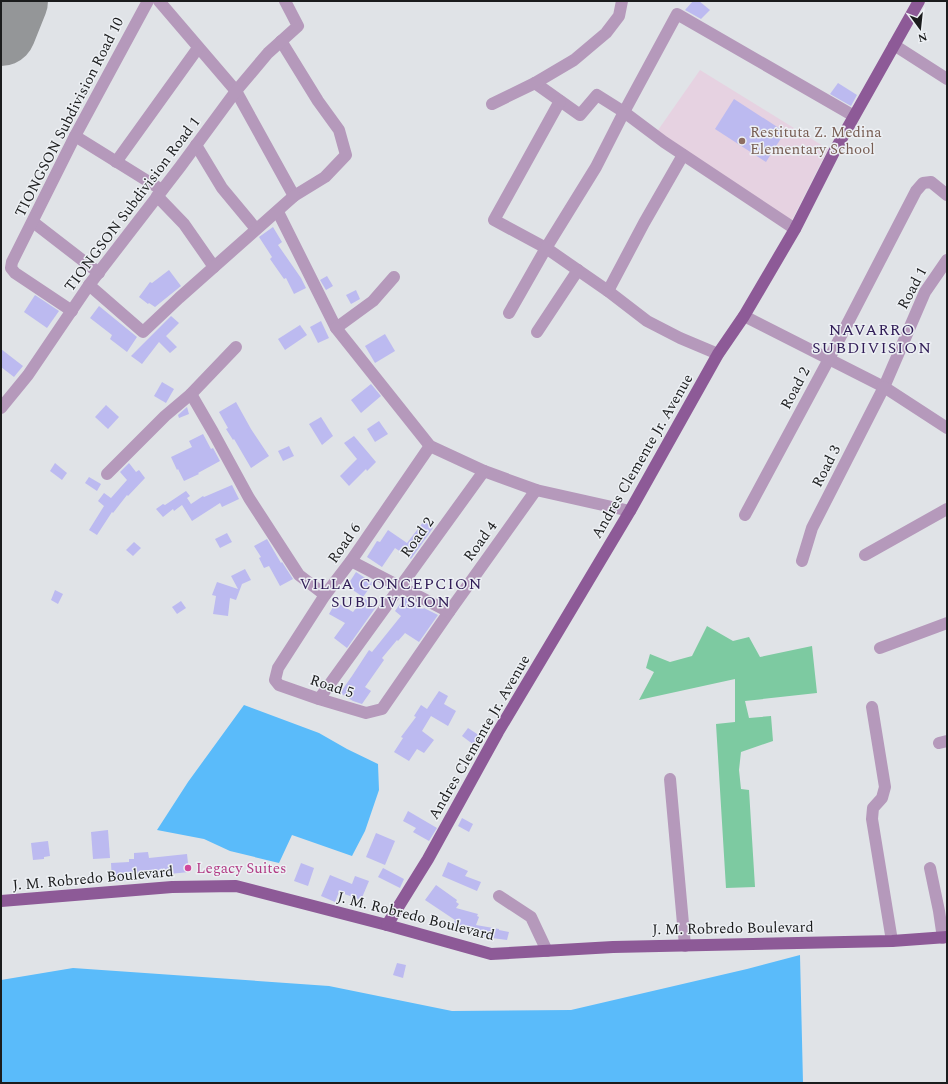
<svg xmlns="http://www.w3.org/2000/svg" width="948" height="1084" font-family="Spectral,serif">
<rect width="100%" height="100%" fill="#e0e3e7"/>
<polygon fill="#e6d2e1" points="700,70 828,149 791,222 656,133"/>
<polygon fill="#7dcaa1" points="707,626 733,641 749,637 760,657 812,646 817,693 745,701 749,718 771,716 773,741 741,752 739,770 741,789 749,790 755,887 726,888 716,724 735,722 735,679 639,700 654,672 646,668 650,654 670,662 692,656"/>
<g fill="#5abbfa">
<polygon points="244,705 319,733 347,749 378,764 379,790 365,831 352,856 292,835 279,863 230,851 204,839 157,830 188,782"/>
<polygon points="800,955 803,1083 1,1083 1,980 73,968 329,986 452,1011 571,1010 747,969"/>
</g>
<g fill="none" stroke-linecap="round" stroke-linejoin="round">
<polyline stroke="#949698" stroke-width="70" points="1,31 13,1"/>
</g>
<g fill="#bcbaf0">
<polygon points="693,1 699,1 710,10 701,19 685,10"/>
<polygon points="838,83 857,95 851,106 830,94"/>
<polygon points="734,99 785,132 766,162 715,129"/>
<polygon points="273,227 282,242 278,245 301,278 306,288 294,294 286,278 284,279 270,259 272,257 259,237"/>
<polygon points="169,270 181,286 155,307 149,303 148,304 139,297 150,282 152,283"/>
<polygon points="327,276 333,286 326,290 320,280"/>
<polygon points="356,290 360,299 351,304 346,295"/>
<polygon points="35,295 59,311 47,328 24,312"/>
<polygon points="99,306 137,337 127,352 110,339 112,335 90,318"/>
<polygon points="171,316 179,323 166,336 177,347 170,353 159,342 142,364 131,356"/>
<polygon points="321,321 329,338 318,343 310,327"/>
<polygon points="300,325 307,335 285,350 278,339"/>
<polygon points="385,334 395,351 375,363 365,346"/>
<polygon points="1,349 23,366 14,377 1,367"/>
<polygon points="162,382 174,389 166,403 154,396"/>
<polygon points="371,384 381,396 361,413 351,400"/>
<polygon points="236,402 251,429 269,456 251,468 234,439 233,440 226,429 228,428 219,412"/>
<polygon points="106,405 119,417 108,429 95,417"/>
<polygon points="187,407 189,414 179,418 178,415"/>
<polygon points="321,417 333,436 322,445 309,424"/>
<polygon points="379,421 388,434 375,442 367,429"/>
<polygon points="203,434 211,449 213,448 220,461 198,473 199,474 184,481 178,469 177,470 171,457 192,447 189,441"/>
<polygon points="354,436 376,462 367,471 366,469 349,486 340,476 357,459 344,443"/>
<polygon points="289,446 294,456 283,461 278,451"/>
<polygon points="55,463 67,473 62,480 50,471"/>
<polygon points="129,463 136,472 139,470 145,478 128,496 127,495 113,513 112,512 97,535 89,530 104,506 98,501 104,493 111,498 127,480 120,472"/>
<polygon points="89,477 101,484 97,491 85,483"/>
<polygon points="232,485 239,499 222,507 220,503 192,521 182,505 174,511 173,509 163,517 156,509 163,504 165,505 186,491 190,496 187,498 191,504 203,496 204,497"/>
<polygon points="424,521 433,528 411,559 395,548 382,567 367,557 377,541 380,542 388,530 407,543"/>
<polygon points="227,533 232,542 220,548 215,539"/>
<polygon points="267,539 281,563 282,562 293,579 280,586 269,566 264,568 259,558 261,557 254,546"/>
<polygon points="134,542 141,548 133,556 126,550"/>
<polygon points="245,569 251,580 242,584 236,600 230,598 228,616 213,614 216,596 212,595 217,582 238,589 231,576"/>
<polygon points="356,572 373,583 363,597 347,586"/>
<polygon points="55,590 63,594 58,604 51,600"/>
<polygon points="405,597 423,609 424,608 438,615 419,642 405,633 398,641 397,640 382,658 384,660 365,687 371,691 362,704 353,701 340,693 352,676 369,650 372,652 401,616 395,611"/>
<polygon points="364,598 376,607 347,648 334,638 345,623 329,614 336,602 353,612"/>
<polygon points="181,601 186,608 177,614 172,607"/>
<polygon points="439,691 448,696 444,704 456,711 448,726 431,716 422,731 434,740 424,753 417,749 409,761 394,752 403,738 401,737 416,717 414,716 421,705 427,709"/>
<polygon points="468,728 480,736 474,745 462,736"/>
<polygon points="408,811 437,828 429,841 413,832 416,828 403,821"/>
<polygon points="462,818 473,824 469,832 458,826"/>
<polygon points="108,830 110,858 93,859 91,832"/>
<polygon points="376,833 395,841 385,865 366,857"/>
<polygon points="48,841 50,856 44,857 44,859 33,860 31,843"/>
<polygon points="148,852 149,858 187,854 189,872 150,876 150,878 112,882 111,863 129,862 129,859 134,859 134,853"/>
<polygon points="448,862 468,871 465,876 481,882 477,891 442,876"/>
<polygon points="301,863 314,868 308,886 294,881"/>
<polygon points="383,868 404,879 400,888 378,877"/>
<polygon points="330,875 352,884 355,876 369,881 361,900 339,892 335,902 321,896"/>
<polygon points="436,885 457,900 456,902 459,904 456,908 478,914 477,916 479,917 476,925 499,929 499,930 509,932 507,940 484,937 484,935 463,928 462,931 452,927 455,920 425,900"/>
<polygon points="397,963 406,965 403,978 393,975"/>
</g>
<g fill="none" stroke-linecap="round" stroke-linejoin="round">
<g stroke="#b599bb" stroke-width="12">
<polyline points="159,1 236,91 294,196 325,177 346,155 339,130 318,101 281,41"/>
<polyline points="894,45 947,79"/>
<polyline points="535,83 580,115 597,95 624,112 677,14 854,116"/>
<polyline points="560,101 494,220 546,248 608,291 647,321 680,338 718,354"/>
<polyline points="492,104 535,83 574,60 606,33 619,16 622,1"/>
<polyline points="75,136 162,190"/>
<polyline points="196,145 222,188 256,229"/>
<polyline points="116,162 198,48"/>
<polyline points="157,196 184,224 214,267"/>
<polyline points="278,212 336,328 373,301 394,277"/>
<polyline points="33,222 99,273"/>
<polyline points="89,285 143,332 179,298 294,196"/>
<polyline points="608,291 644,223 683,155"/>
<polyline points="72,311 15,273 11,268 12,262 75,136 148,1"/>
<polyline points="509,313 546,248 596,167 624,112 664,142 795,229"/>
<polyline points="744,316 884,387 925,292 947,260"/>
<polyline points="336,328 430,446 484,471 536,490 630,511"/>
<polyline points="537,332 578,270"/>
<polyline points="191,394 236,347"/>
<polyline points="1,408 28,375 89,285 180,167 236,91 268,53 298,26 285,1"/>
<polyline points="430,446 351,561 325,595 278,668 275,680 279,685 319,699 366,713 382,709 449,612 536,490"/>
<polyline points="107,474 165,416 191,394 213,432 249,498 299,575 325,595"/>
<polyline points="745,515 829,359 916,191 923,183 931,182 947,195"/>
<polyline points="865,555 947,509"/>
<polyline points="351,561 449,612"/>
<polyline points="802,561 812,528 884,387 947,428"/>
<polyline points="880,648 947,623"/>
<polyline points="319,699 484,471"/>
<polyline points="872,707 885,787 882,798 873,808 872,819 892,941"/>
<polyline points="939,743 947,741"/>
<polyline points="670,779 685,946"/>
<polyline points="930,868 939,911 943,938"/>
<polyline points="499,896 531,917 547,951"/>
</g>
<g stroke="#8d5a97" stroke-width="12">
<polyline points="1,901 172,887 236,886 387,925 491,954 613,947 892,941 947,937"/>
<polyline points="387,925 428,859 498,732 630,511 718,354 744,316 795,229 834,152 919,1"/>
</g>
</g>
<circle fill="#8d6e63" stroke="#edf0f4" stroke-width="1.5" cx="742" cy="141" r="4"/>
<circle fill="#d1479c" stroke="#edf0f4" stroke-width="1.5" cx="188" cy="868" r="4"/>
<g text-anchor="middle" stroke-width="3" stroke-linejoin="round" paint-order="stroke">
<g font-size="15" fill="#1b1c1d" stroke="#edf0f4">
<text transform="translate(69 117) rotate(-63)" y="5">TIONGSON Subdivision Road 10</text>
<text transform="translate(132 204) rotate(-53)" y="5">TIONGSON Subdivision Road 1</text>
<text transform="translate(912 288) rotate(-62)" y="5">Road 1</text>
<text transform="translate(795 388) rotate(-62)" y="5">Road 2</text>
<text transform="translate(642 456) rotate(-60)" y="5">Andres Clemente Jr. Avenue</text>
<text transform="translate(826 466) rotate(-63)" y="5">Road 3</text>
<text transform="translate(417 537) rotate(-54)" y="5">Road 2</text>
<text transform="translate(480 541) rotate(-54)" y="5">Road 4</text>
<text transform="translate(344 543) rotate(-55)" y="5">Road 6</text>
<text transform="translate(332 686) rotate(18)" y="5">Road 5</text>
<text transform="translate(479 737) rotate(-60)" y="5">Andres Clemente Jr. Avenue</text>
<text transform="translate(93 878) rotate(-5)" y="5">J. M. Robredo Boulevard</text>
<text transform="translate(416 916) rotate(14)" y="5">J. M. Robredo Boulevard</text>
<text transform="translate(733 928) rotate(-1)" y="5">J. M. Robredo Boulevard</text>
</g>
<g font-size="15" fill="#785e54" stroke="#edf0f4" text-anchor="start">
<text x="750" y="137">Restituta Z. Medina<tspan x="750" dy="17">Elementary School</tspan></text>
</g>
<g font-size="15" fill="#b23c85" stroke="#edf0f4" text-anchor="start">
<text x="196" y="873">Legacy Suites</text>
</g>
<g font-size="16" letter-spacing="1" fill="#311d57" stroke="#edf0f4">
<text x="872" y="335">NAVARRO<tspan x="872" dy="18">SUBDIVISION</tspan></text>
<text x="391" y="589">VILLA CONCEPCION<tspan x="391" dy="18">SUBDIVISION</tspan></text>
</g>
</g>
<rect width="948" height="1084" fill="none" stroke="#1b1c1d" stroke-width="4"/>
<g transform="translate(920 28) rotate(165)" stroke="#edf0f4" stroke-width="3" paint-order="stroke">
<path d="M0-3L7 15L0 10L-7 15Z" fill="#1b1c1d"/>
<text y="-6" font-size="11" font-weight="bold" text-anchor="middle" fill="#1b1c1d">N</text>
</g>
</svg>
